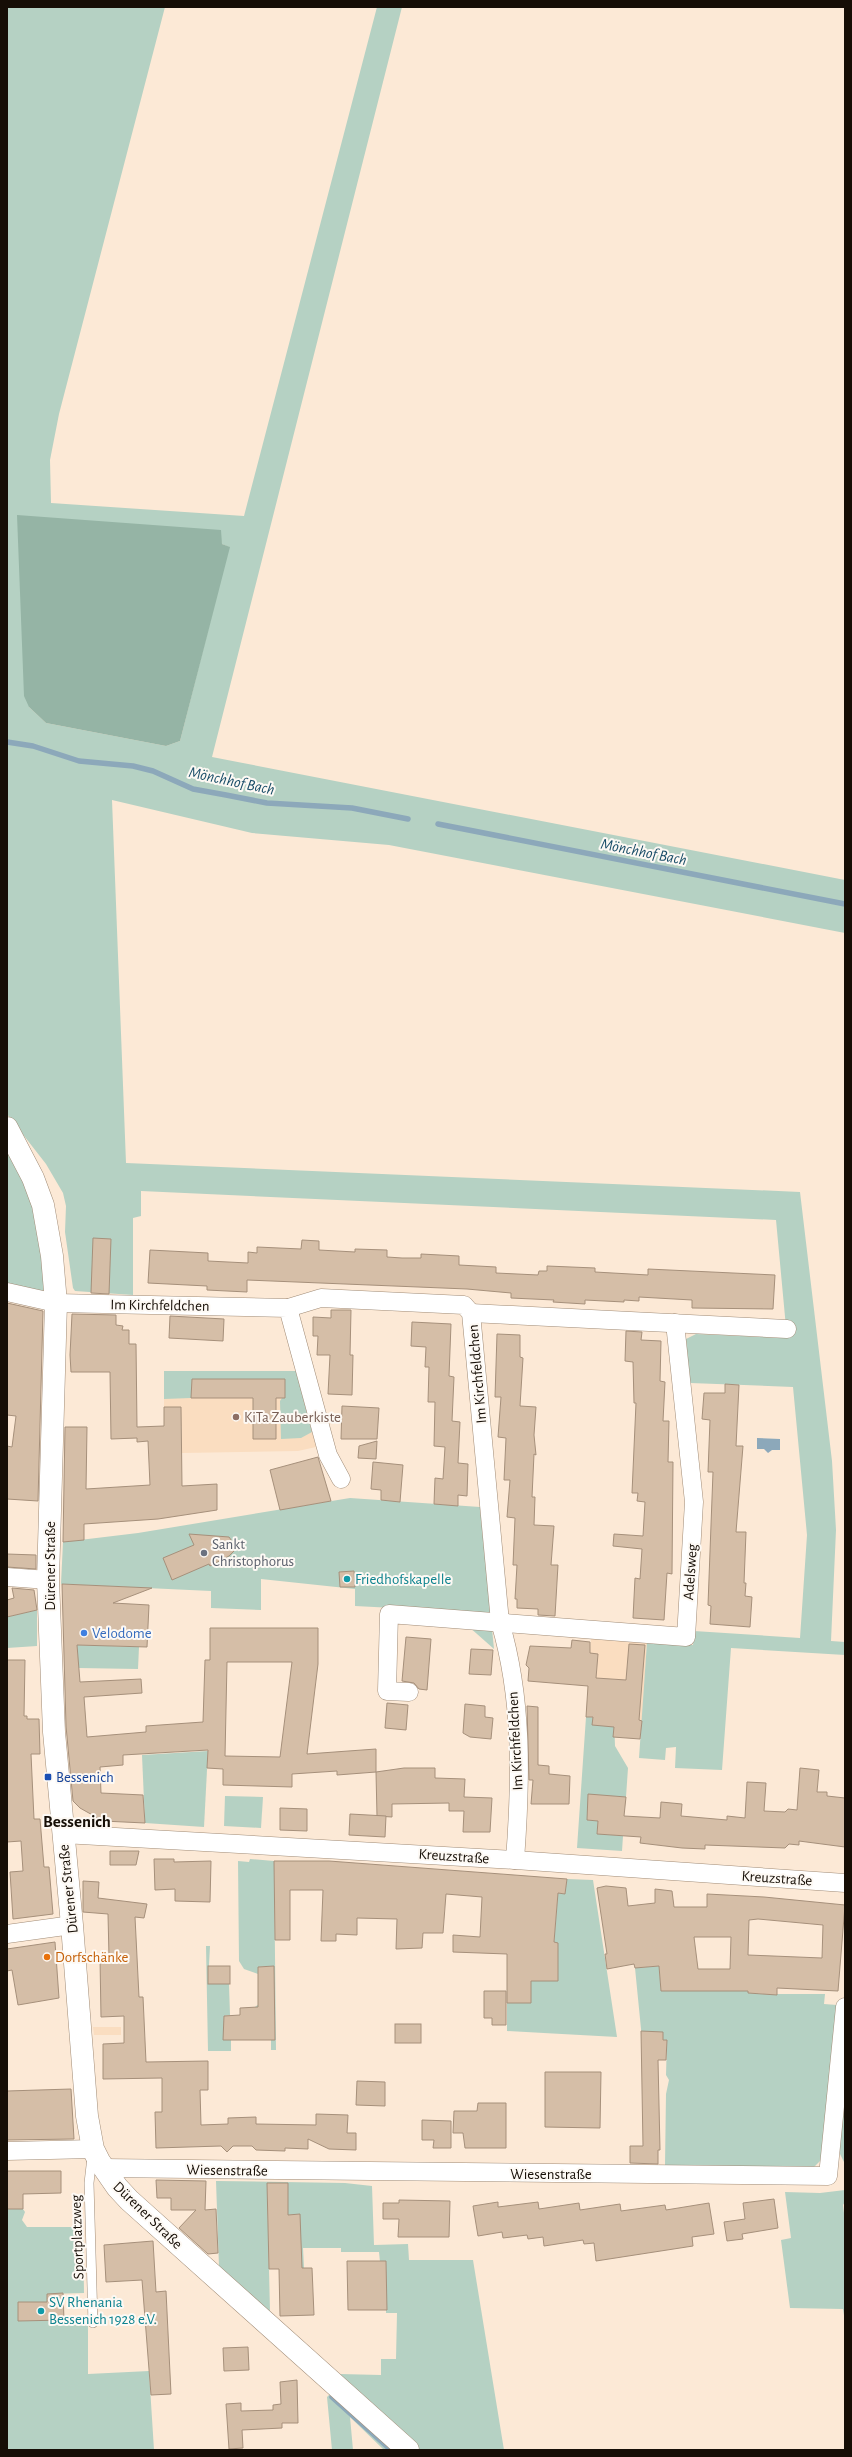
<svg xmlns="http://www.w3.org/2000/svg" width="852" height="2457" font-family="'Alegreya Sans',sans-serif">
<rect width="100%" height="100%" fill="#fce9d6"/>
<g fill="#faddc0">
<polygon points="164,1371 296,1371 316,1447 298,1451 182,1453 182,1426 164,1426"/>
<polygon points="591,1637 647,1642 642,1721 586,1717"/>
<polygon points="93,2027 121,2027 121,2035 94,2035"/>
</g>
<g fill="#b5d1c3" fill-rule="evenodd">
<path d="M7 7H165L59 414 50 460 51 503 244 516 377 7H402L212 757 845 880V933L389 845 252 833 112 800 126 1163 800 1192 832 1461 836 1530 831 1641 845 1642V1655L731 1648 722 1770 675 1768 676 1747 666 1748 665 1760 639 1758 647 1642 693 1645 694 1631 800 1638 807 1535 793 1387 690 1383 686 1339 696 1334 787 1338 776 1220 141 1191V1216L133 1218V1295L75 1291 73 1288 65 1232 66 1206 63 1193 46 1164 7 1114ZM220 537 222 544 229 547 180 741 166 746 46 723 29 707Z"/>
<polygon points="7,1143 39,1219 44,1290 41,1293 7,1285"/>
<polygon points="164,1371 296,1371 312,1432 301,1438 281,1439 280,1401 282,1398 285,1397 285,1379 192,1379 191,1398 164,1399"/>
<polygon points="350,1498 480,1507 494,1649 451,1611 355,1606 355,1589 261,1579 261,1610 211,1608 211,1591 61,1584 63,1542 138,1533"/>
<polygon points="37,1610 37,1646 7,1648 7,1617"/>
<polygon points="77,1645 139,1647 138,1669 78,1668"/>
<polygon points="586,1717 614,1718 615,1746 628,1768 626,1797 589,1795 587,1820 598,1821 597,1833 623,1836 622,1851 577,1848"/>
<polygon points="208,1751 204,1827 145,1823 142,1755"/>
<polygon points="225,1796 263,1797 261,1828 224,1826"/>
<polygon points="250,1859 274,1861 276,2050 271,2050 271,2040 275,2040 275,2015 255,2015 255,2007 274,1992 274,1966 258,1967 258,1974 244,1969 239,1961 238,1861 249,1862"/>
<polygon points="567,1879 593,1880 617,2037 507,2031 507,2003 531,2003 531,1981 558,1981 558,1944 554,1942 558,1893 565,1894"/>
<polygon points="206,1946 210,1946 208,1984 229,1984 230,2015 224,2016 224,2040 231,2040 231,2051 208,2051"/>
<polygon points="659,1966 661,1991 730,1991 730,1987 758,1988 758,1994 825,1994 824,2004 837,2005 822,2159 812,2169 665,2165 666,2094 669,2080 666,2075 667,2040 642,2039 635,1968"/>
<polygon points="845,2065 845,2164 837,2148"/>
<polygon points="216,2181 345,2183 372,2186 374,2245 408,2244 409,2260 473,2260 504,2450 419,2450 340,2380 343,2377 340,2374 381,2375 381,2359 396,2359 397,2313 386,2313 386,2262 380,2262 379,2252 341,2252 341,2248 303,2248 304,2268 288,2269 299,2214 288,2215 287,2183 267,2183 270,2312 219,2267"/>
<polygon points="845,2190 845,2202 843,2205 845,2221 845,2322 843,2309 790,2308 781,2240 791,2238 785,2192 820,2193"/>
<polygon points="7,2209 23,2209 25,2212 22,2220 27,2227 83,2227 84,2293 48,2294 47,2302 18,2302 18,2321 64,2320 88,2324 88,2374 149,2371 154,2450 7,2450"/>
<polygon points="330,2394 396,2450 384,2450 350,2417 353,2450 332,2450 327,2397"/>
</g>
<polygon fill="#95b4a5" points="17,515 221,530 222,544 230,547 180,741 166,746 46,723 29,707 24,696"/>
<polygon fill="#8ca8ba" points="757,1438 780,1439 780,1450 772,1450 768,1453 764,1449 757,1449"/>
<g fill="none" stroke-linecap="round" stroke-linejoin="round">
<g stroke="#8ca8ba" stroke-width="5.5">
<polyline points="7,742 33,746 79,761 133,766 153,771 193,789 226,795 267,803 352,808 408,819"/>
<polyline points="438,824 845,904"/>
<polyline points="332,2397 391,2450"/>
</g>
</g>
<g fill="#d5bea7" stroke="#a6907b" fill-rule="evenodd">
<polygon points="93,1238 111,1239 109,1294 91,1293"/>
<polygon points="302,1240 319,1241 319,1250 355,1252 355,1249 387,1250 387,1257 402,1258 421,1258 421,1254 459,1256 459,1265 496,1267 496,1273 538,1275 539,1271 547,1271 547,1266 595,1268 595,1272 648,1275 648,1269 775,1275 773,1309 692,1308 692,1300 639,1297 639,1301 624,1300 624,1302 585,1300 585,1304 553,1302 554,1300 511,1298 511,1293 467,1289 247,1280 247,1292 207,1290 207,1286 148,1283 150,1250 208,1253 208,1261 248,1263 248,1252 257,1253 257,1247 301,1249"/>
<polygon points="7,1303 43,1311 38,1501 7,1499 7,1446 12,1447 16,1416 7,1415"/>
<polygon points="331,1310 351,1310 350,1355 353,1355 352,1395 328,1394 330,1355 317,1355 318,1336 313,1336 313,1317 331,1318"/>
<polygon points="72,1314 116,1315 116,1325 123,1326 122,1330 129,1330 129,1344 136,1344 137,1427 164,1426 164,1407 181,1407 182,1486 217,1484 217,1510 158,1519 84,1524 84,1540 63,1542 65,1427 87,1427 86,1489 150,1485 148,1441 137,1442 137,1438 111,1439 110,1372 71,1372 70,1355"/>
<polygon points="170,1316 224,1319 223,1341 169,1338"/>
<polygon points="412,1322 451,1324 449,1376 454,1377 452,1421 460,1422 458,1463 468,1464 467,1496 458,1495 458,1506 434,1504 435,1478 443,1479 445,1447 434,1446 435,1402 428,1402 429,1367 425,1367 426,1347 411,1346"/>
<polygon points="626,1331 642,1332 641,1340 661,1341 660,1381 665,1382 663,1421 669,1421 668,1462 673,1462 672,1574 667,1573 664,1620 633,1618 635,1578 640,1579 642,1549 613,1546 614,1534 643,1536 645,1502 637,1501 638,1493 632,1493 636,1403 634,1403 633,1362 625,1361"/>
<polygon points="497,1334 520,1335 520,1357 523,1358 520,1406 536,1407 534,1435 536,1455 534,1454 532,1497 535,1497 534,1525 554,1526 551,1565 558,1565 555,1616 538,1615 538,1609 517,1608 517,1599 515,1599 517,1565 513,1565 515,1518 507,1517 510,1480 504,1480 506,1438 498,1437 501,1397 495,1397"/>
<polygon points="192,1379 285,1379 285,1398 276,1398 276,1439 253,1439 253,1398 191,1398"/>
<polygon points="725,1384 739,1385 736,1446 743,1446 736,1532 746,1532 744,1583 746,1583 745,1596 752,1597 750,1627 710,1624 711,1606 708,1605 713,1472 708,1472 710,1420 702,1419 704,1393 725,1393"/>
<polygon points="342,1406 379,1408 377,1439 341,1439"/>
<polygon points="377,1441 376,1459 358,1458 359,1446"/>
<polygon points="318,1457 331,1501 280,1510 270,1470"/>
<polygon points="373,1462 403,1465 400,1502 381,1500 381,1490 371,1489"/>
<polygon points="189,1534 229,1537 234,1544 234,1551 229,1556 210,1566 209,1564 172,1580 163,1558 194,1545"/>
<polygon points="7,1554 36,1555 36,1569 7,1567"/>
<polygon points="354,1571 355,1587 340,1587 339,1572"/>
<path d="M62 1584 152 1588 113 1603 149 1605 147 1647 77 1645 80 1682 141 1679 142 1693 84 1697 87 1737 146 1732V1726L203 1722 205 1660H210V1628H318V1664L307 1754 376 1749V1772L337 1775V1771L292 1774V1787L223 1785V1769L207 1768 208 1750 123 1755V1765L100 1767 101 1793 143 1795 145 1823 103 1821 80 1808 73 1801 66 1726ZM227 1662H292L280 1757 225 1756Z"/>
<polygon points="12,1588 34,1590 37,1610 7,1617 7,1600 14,1598"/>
<polygon points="406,1637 431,1639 427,1690 419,1689 414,1683 402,1681"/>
<polygon points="572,1640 590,1642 590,1653 598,1654 596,1678 626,1680 629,1644 645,1645 639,1720 642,1721 640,1739 613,1737 614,1727 592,1725 593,1717 586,1717 588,1686 528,1681 529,1668 526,1665 530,1646 571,1648"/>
<polygon points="471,1649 493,1650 491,1675 469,1674"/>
<polygon points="7,1660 25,1660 24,1716 27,1716 27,1719 39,1719 40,1754 31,1754 34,1819 40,1819 44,1867 49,1867 53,1914 13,1919 10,1872 23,1871 21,1841 7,1842"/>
<polygon points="387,1703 408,1705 406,1730 385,1728"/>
<polygon points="465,1704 485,1706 485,1717 493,1718 491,1739 470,1737 463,1733"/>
<polygon points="527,1706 538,1707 538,1765 549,1766 549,1774 570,1776 569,1804 531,1804 533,1780 529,1780"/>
<polygon points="404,1768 435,1768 435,1778 465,1779 464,1797 492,1798 490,1832 463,1832 464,1811 449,1811 449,1803 392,1804 392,1817 377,1816 376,1772"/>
<polygon points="800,1768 819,1770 817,1792 827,1792 827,1796 845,1798 845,1847 799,1841 799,1845 789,1844 785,1848 705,1845 705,1849 682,1848 640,1843 641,1837 597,1834 598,1821 587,1820 588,1794 626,1797 624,1816 660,1818 661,1802 682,1804 681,1816 727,1820 727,1816 745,1818 747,1782 766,1783 764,1811 785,1812 788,1809 797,1810"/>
<polygon points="280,1808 307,1809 307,1831 280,1830"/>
<polygon points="350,1814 386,1816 385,1837 349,1835"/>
<polygon points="110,1851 139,1851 136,1865 110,1865"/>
<polygon points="154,1859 174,1859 174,1862 211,1861 210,1902 175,1901 175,1889 155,1890"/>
<polygon points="274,1861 329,1861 567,1879 565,1894 558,1893 554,1942 558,1943 558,1981 531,1981 531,2003 507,2003 507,1954 453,1952 453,1935 480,1937 482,1897 446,1894 443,1933 423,1933 422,1948 396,1949 397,1919 357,1918 357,1935 336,1934 336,1941 321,1941 323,1890 290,1890 290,1940 275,1940"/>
<polygon points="83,1881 99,1882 98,1898 147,1904 144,1918 135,1917 139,1997 143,1997 146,2062 208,2061 208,2090 200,2090 201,2125 228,2124 228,2118 256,2117 256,2124 316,2125 316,2114 348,2115 347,2133 356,2133 356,2150 329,2149 308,2139 308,2149 285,2148 285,2151 256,2150 252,2146 233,2146 227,2152 221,2146 156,2148 155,2112 162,2112 162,2078 103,2079 103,2044 124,2043 124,2016 101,2017 100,1958 109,1957 108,1914 83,1912"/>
<path d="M606 1886 626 1888 628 1906 655 1903V1889L672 1891 674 1907H707V1894L764 1897 845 1905 838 1991 777 1988V1995L748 1993V1991H661L659 1966 635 1968 634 1964 607 1969 605 1954H607L597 1888ZM758 1919 823 1925 822 1958 748 1955 749 1920ZM694 1937H731L730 1969H698Z"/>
<polygon points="55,1942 59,1998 18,2005 12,1970 7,1971 7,1949"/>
<rect x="208" y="1966" width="22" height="18"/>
<polygon points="274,1966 275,2040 223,2040 224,2016 240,2015 240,2008 258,2007 258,1967"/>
<polygon points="484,1991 506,1991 506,2025 492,2025 492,2018 484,2018"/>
<rect x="395" y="2024" width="26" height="19"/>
<polygon points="641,2031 663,2032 663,2040 667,2040 666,2060 658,2060 660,2150 658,2150 658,2164 630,2163 630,2146 643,2146"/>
<polygon points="545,2072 601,2072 600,2128 545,2127"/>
<polygon points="357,2081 385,2082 385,2106 356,2105"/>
<polygon points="71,2089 74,2139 7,2140 7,2091"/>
<polygon points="478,2103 506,2103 506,2148 465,2148 463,2133 453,2133 454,2111 477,2111"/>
<polygon points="422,2120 451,2121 451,2148 433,2148 434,2140 422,2140"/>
<polygon points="7,2171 61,2171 61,2193 23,2194 23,2209 7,2209"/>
<polygon points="156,2180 206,2181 205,2210 216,2209 218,2253 208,2254 179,2228 196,2210 171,2210 171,2198 157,2198"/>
<polygon points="267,2183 288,2183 288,2215 300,2214 302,2268 312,2268 314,2315 280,2316 279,2269 269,2269"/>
<polygon points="774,2199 778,2228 742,2234 743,2239 727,2241 724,2222 745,2219 743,2203"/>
<polygon points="399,2200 450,2201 449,2237 398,2237 399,2219 383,2219 383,2203 399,2203"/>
<polygon points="498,2202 498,2207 538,2202 539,2209 579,2203 580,2210 620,2204 621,2211 665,2205 666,2210 709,2203 714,2234 692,2237 693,2246 596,2261 594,2243 584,2244 583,2240 544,2246 543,2237 528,2239 527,2235 503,2238 502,2232 478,2236 473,2206"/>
<polygon points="153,2241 156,2292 166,2291 171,2394 151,2395 142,2280 106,2282 104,2245"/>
<polygon points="347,2261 386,2261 387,2310 348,2310"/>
<polygon points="63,2293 64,2320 18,2321 18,2302 47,2302 47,2294"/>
<polygon points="248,2347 249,2370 224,2371 223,2348"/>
<polygon points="297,2380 298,2423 282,2423 282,2428 242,2430 243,2448 229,2449 226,2404 241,2403 241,2411 273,2410 273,2405 281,2404 280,2382"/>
</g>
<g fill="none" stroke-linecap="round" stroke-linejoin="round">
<g stroke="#a18c77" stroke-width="10">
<polyline id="service" points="92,2157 89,2183 93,2323"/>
</g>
<g stroke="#a18c77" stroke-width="19">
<g id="minor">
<polyline points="7,1292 56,1303 288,1308 328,1455 341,1479"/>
<path d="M288 1308 321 1298 464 1305 471 1313 500 1622C523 1699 521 1781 515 1860"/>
<polyline points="471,1313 787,1329"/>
<polyline points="7,1577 48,1580"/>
<polyline points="409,1692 387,1691 389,1614 686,1637 694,1502 675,1323"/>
<polyline points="63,1834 515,1860 845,1883"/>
<polyline points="7,1934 72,1925"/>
<polyline points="7,2151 93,2149"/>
<polyline points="103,2168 828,2176 845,2007"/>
</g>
</g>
<g stroke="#a18c77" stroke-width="23">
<polyline id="tertiary" points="7,1128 33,1178 43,1205 52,1256 56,1303 48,1580 54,1732 72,1925 87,2116 93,2149 99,2161 117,2187 129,2200 408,2450"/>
</g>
<use href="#service" stroke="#fff" stroke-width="9"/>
<use href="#minor" stroke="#fff" stroke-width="18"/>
<use href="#tertiary" stroke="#fff" stroke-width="22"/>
</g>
<circle fill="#8d6e63" stroke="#fdf9f4" stroke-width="1.5" cx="236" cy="1417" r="4"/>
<circle fill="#6b7280" stroke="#fdf9f4" stroke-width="1.5" cx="204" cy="1553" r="4"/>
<g fill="#0f9aa8" stroke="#fdf9f4" stroke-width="1.5">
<circle cx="347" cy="1579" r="4"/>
<circle cx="41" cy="2311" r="4"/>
</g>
<circle fill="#3f7fe0" stroke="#fdf9f4" stroke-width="1.5" cx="84" cy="1633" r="4"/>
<rect fill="#1a4fb4" stroke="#fdf9f4" stroke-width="1.5" x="44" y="1773" width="8" height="8" rx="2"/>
<circle fill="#e8710a" stroke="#fdf9f4" stroke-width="1.5" cx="47" cy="1957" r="4"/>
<g text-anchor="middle" stroke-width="4" stroke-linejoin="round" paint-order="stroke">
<g font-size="15" fill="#160e06" stroke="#fdf9f4">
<text transform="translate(160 1305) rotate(1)" y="5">Im Kirchfeldchen</text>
<text transform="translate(477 1374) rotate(-95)" y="5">Im Kirchfeldchen</text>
<text transform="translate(50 1566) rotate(-90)" y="5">Dürener Straße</text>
<text transform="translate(690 1572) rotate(-86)" y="5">Adelsweg</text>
<text transform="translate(515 1741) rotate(-93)" y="5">Im Kirchfeldchen</text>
<text transform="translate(454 1856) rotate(4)" y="5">Kreuzstraße</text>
<text transform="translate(777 1878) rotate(4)" y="5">Kreuzstraße</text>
<text transform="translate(68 1889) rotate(-96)" y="5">Dürener Straße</text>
<text transform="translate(227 2170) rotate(1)" y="5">Wiesenstraße</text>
<text x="551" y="2179">Wiesenstraße</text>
<text transform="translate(148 2215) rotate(44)" y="5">Dürener Straße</text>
<text transform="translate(77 2237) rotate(-92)" y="5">Sportplatzweg</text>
</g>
<g font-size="15" fill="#785e54" stroke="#fdf9f4" text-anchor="start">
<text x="244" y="1422">KiTa Zauberkiste</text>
</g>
<g font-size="15" fill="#5b616d" stroke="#fdf9f4" text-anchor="start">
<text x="212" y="1549">Sankt<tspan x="212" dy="17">Christophorus</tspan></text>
</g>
<g font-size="15" fill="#0d838f" stroke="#fdf9f4" text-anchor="start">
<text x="355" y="1584">Friedhofskapelle</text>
<text x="49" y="2307">SV Rhenania<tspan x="49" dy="17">Bessenich 1928 e.V.</tspan></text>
</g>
<g font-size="15" fill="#366cbe" stroke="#fdf9f4" text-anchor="start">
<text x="92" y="1638">Velodome</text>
</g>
<g font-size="15" fill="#164399" stroke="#fdf9f4" text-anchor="start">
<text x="56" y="1782">Bessenich</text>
</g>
<g font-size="15" fill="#c56008" stroke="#fdf9f4" text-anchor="start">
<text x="55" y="1962">Dorfschänke</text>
</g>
<g font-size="16" font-style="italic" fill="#194d68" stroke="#fdf9f4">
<text transform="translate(232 780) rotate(12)" y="6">Mönchhof Bach</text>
<text transform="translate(644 851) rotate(11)" y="6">Mönchhof Bach</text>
</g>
<g font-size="17" font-weight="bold" fill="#160e06" stroke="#fdf9f4">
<text x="77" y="1827">Bessenich</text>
</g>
</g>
<rect width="852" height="2457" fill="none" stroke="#160e06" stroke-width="16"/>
</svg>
